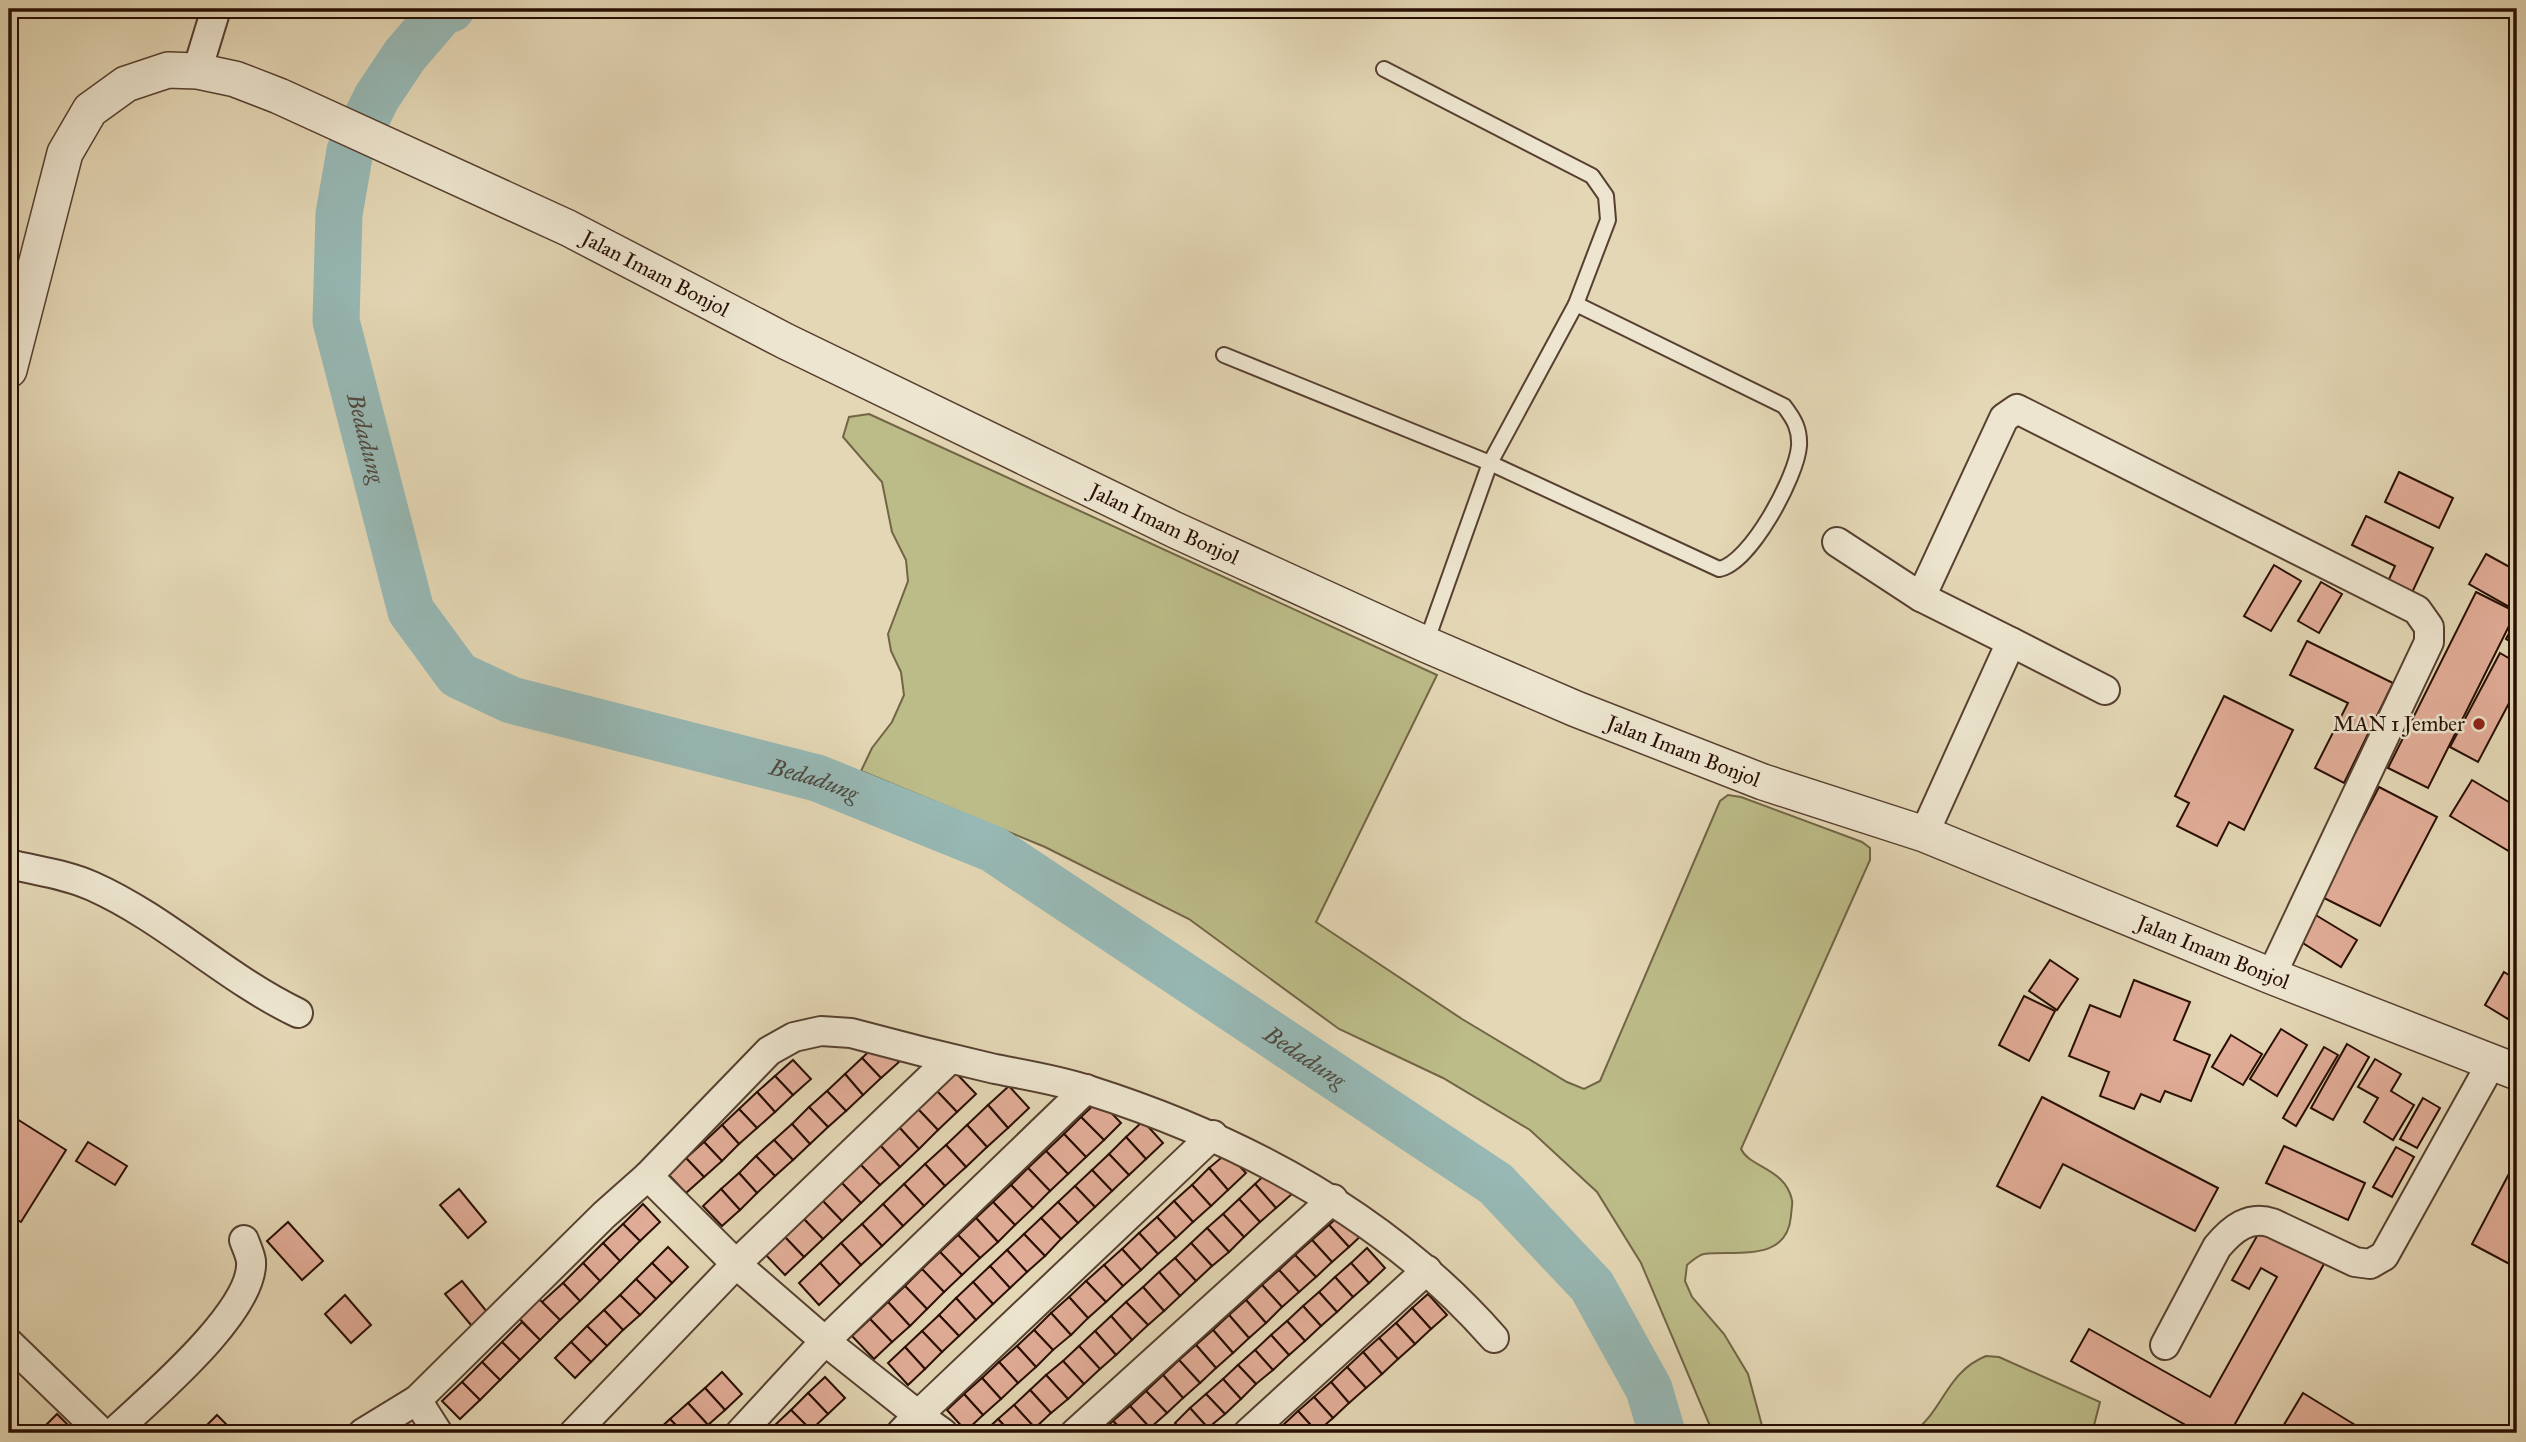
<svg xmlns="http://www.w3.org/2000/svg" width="2526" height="1442" font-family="'IM FELL Great Primer',serif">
<rect width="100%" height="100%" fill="#e4d7b5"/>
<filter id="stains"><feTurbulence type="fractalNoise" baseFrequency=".00286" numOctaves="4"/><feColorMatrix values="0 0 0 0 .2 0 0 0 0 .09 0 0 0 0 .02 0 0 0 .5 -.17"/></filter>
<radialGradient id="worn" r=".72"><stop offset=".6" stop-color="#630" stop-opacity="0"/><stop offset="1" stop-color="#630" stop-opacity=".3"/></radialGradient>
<g fill="#bcbc88" stroke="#726546" stroke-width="2">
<path d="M869 414 1437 675 1316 922 1462 1019 1567 1082 1584 1089 1600 1081 1720 801 1728 795 1741 797 1862 842 1870 848V860L1741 1149C1750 1168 1785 1168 1792 1200 1793 1204 1791 1211 1791 1216 1787 1263 1737 1250 1704 1254 1698 1255 1692 1261 1687 1265L1685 1281 1692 1297 1724 1334 1748 1374 1764 1433H1713L1641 1263 1597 1192 1530 1130 1443 1078 1339 1029 1189 919 1045 847 861 771 872 748 892 722 904 695 901 672 891 651 888 634 908 581 906 560 892 532 882 482 843 437 849 417Z"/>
<path d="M1986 1356 1999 1357 2100 1402 2092 1433H1912C1943 1412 1946 1372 1986 1356Z"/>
</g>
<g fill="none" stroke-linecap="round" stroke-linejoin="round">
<path stroke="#97b8b4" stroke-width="47" id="s1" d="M451 9 442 12 405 55 377 97 350 151 339 214 336 321 411 611 458 675 511 700 817 778 993 849 1496 1184 1592 1286 1649 1389 1662 1433"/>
</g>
<g fill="#e2ad98" stroke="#280e03" stroke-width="2">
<polygon points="2399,472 2453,498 2439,528 2385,502"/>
<polygon points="2366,516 2433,548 2409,599 2385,588 2395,566 2352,545"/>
<polygon points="2486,554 2517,571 2515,610 2469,584"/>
<polygon points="2274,565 2301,581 2271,631 2244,616"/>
<polygon points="2321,582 2342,594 2319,633 2298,621"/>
<polygon points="2476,592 2516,612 2428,788 2388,768"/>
<polygon points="2517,619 2517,646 2506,639"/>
<polygon points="2307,641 2393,683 2344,783 2315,768 2348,703 2290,675"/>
<polygon points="2500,653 2517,663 2517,688 2478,762 2450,747"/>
<polygon points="2224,696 2293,730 2244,830 2229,822 2217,846 2177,826 2189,803 2175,796"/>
<polygon points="2472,780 2517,807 2517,856 2450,816"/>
<polygon points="2379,787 2437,817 2380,926 2322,897"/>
<polygon points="2314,914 2357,940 2341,967 2298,940"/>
<polygon points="2050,960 2078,979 2057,1010 2029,991"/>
<polygon points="2504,972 2517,980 2517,1003 2508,1019 2485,1005"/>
<polygon points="2134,980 2190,1002 2174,1040 2210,1055 2191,1101 2165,1091 2160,1102 2141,1094 2134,1109 2100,1096 2109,1072 2069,1056 2090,1005 2120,1017"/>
<polygon points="2024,996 2055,1011 2029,1061 1999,1045"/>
<polygon points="2281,1029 2307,1045 2277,1096 2250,1079"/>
<polygon points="2231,1035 2262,1054 2243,1085 2212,1067"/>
<polygon points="880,1041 899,1062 881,1078 862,1058"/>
<polygon points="2347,1044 2369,1057 2333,1120 2311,1108"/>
<polygon points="2324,1047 2338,1055 2296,1126 2283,1118"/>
<polygon points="862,1058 881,1078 863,1095 845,1074"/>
<polygon points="2375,1059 2401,1074 2391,1091 2414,1105 2393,1140 2364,1122 2378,1098 2358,1087"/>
<polygon points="793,1060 811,1079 793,1095 775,1076"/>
<polygon points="955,1072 976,1094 957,1112 936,1090"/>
<polygon points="845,1074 863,1095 846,1111 827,1091"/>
<polygon points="775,1076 793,1095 775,1112 757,1092"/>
<polygon points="1009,1086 1029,1108 1008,1128 988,1105"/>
<polygon points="936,1090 957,1112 938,1130 917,1108"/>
<polygon points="827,1091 846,1111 828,1127 809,1107"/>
<polygon points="757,1092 775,1112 757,1128 739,1109"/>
<polygon points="2042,1097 2218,1188 2195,1231 2063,1164 2040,1208 1997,1186"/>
<polygon points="2423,1098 2440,1108 2417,1148 2400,1139"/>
<polygon points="1099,1100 1121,1123 1104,1140 1081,1117"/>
<polygon points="988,1105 1008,1128 987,1147 967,1125"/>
<polygon points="809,1107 828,1127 810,1144 792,1124"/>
<polygon points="917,1108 938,1130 919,1149 898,1126"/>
<polygon points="739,1109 757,1128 739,1144 722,1125"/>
<polygon points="9,1114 66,1150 21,1222 9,1215"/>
<polygon points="1081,1117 1104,1140 1086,1157 1064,1134"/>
<polygon points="1143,1121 1163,1143 1146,1159 1126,1137"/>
<polygon points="792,1124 810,1144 793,1160 774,1140"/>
<polygon points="722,1125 739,1144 722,1161 704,1142"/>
<polygon points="967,1125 987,1147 966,1167 946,1145"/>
<polygon points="898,1126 919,1149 900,1167 879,1144"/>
<polygon points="1064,1134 1086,1157 1068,1174 1046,1151"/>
<polygon points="1126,1137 1146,1159 1129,1175 1109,1154"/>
<polygon points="774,1140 793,1160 775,1176 756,1156"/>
<polygon points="88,1142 127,1166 115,1185 76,1161"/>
<polygon points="704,1142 722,1161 704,1177 686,1158"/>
<polygon points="879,1144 900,1167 880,1185 859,1163"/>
<polygon points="946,1145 966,1167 945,1186 925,1164"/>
<polygon points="2284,1146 2365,1183 2348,1220 2266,1183"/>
<polygon points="2396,1147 2414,1157 2392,1197 2373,1187"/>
<polygon points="1046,1151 1068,1174 1050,1191 1028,1168"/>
<polygon points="1227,1153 1246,1173 1228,1190 1209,1168"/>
<polygon points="1109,1154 1129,1175 1112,1191 1092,1170"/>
<polygon points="756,1156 775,1176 757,1193 739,1173"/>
<polygon points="686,1158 704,1177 686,1193 668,1174"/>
<polygon points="859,1163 880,1185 861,1203 840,1181"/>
<polygon points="925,1164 945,1186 924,1206 904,1184"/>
<polygon points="1028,1168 1050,1191 1033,1208 1011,1185"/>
<polygon points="1209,1168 1228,1190 1211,1206 1192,1185"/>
<polygon points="2512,1168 2517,1171 2517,1268 2472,1244"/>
<polygon points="1271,1169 1293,1193 1276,1208 1255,1184"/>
<polygon points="1092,1170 1112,1191 1095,1207 1075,1186"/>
<polygon points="739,1173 757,1193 740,1210 721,1189"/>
<polygon points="840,1181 861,1203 842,1221 821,1199"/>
<polygon points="904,1184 924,1206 903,1226 883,1204"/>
<polygon points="1255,1184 1276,1208 1260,1222 1239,1199"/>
<polygon points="1011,1185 1033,1208 1015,1225 993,1202"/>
<polygon points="1192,1185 1211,1206 1193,1222 1174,1201"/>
<polygon points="1075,1186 1095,1207 1078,1223 1058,1202"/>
<polygon points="459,1189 486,1222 468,1238 440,1205"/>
<polygon points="721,1189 740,1210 722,1226 703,1206"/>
<polygon points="821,1199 842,1221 823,1239 802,1217"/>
<polygon points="1239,1199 1260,1222 1244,1237 1223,1214"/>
<polygon points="1174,1201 1193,1222 1176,1238 1157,1217"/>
<polygon points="993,1202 1015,1225 998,1242 976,1218"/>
<polygon points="1058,1202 1078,1223 1061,1239 1041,1218"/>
<polygon points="643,1204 660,1222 640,1241 623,1224"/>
<polygon points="883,1204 903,1226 882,1246 862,1224"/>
<polygon points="1345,1210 1365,1232 1349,1247 1329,1225"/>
<polygon points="1223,1214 1244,1237 1229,1252 1207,1228"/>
<polygon points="802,1217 823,1239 804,1257 783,1235"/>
<polygon points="1157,1217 1176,1238 1158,1254 1139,1233"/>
<polygon points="976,1218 998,1242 980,1258 958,1235"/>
<polygon points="1041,1218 1061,1239 1045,1256 1024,1234"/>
<polygon points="288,1222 323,1261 302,1280 267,1241"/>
<polygon points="623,1224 640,1241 620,1261 603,1243"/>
<polygon points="862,1224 882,1246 861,1265 841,1243"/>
<polygon points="1329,1225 1349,1247 1332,1262 1312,1240"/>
<polygon points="1207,1228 1229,1252 1212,1266 1191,1243"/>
<polygon points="2261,1229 2324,1264 2230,1433 2200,1433 2071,1361 2089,1329 2210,1397 2277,1277 2261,1268 2249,1289 2232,1280"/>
<polygon points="1139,1233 1158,1254 1141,1270 1122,1249"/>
<polygon points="1024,1234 1045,1256 1027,1272 1007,1250"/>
<polygon points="783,1235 804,1257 785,1275 764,1253"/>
<polygon points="958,1235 980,1258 962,1275 940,1252"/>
<polygon points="1312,1240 1332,1262 1316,1277 1295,1255"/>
<polygon points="603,1243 620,1261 600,1281 583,1263"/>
<polygon points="841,1243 861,1265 840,1285 820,1263"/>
<polygon points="1191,1243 1212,1266 1196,1281 1175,1258"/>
<polygon points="668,1247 688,1267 672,1283 652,1263"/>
<polygon points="1367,1248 1385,1268 1369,1283 1351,1263"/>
<polygon points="1122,1249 1141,1270 1123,1286 1104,1265"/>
<polygon points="1007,1250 1027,1272 1010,1288 990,1266"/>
<polygon points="940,1252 962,1275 944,1292 922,1269"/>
<polygon points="1295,1255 1316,1277 1299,1292 1279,1270"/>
<polygon points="1175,1258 1196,1281 1180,1296 1159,1272"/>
<polygon points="583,1263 600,1281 580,1301 563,1283"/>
<polygon points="652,1263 672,1283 656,1299 636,1279"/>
<polygon points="820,1263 840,1285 819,1305 799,1283"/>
<polygon points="1351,1263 1369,1283 1353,1297 1335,1277"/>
<polygon points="1104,1265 1123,1286 1106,1302 1086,1281"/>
<polygon points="990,1266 1010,1288 993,1304 973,1282"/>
<polygon points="922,1269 944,1292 927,1309 905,1286"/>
<polygon points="1279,1270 1299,1292 1282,1307 1262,1285"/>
<polygon points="1159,1272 1180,1296 1164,1311 1143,1287"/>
<polygon points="1335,1277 1353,1297 1337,1312 1319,1292"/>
<polygon points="636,1279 656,1299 640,1315 620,1295"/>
<polygon points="462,1281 492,1318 476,1331 445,1294"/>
<polygon points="1086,1281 1106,1302 1088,1318 1069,1297"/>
<polygon points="973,1282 993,1304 976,1320 956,1298"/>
<polygon points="563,1283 580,1301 560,1320 542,1302"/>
<polygon points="1262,1285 1282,1307 1266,1323 1246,1300"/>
<polygon points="905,1286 927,1309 910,1326 888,1302"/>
<polygon points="1143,1287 1164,1311 1148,1325 1126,1302"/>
<polygon points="532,1292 560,1320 540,1340 512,1311"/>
<polygon points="1319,1292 1337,1312 1321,1326 1303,1306"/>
<polygon points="1428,1294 1447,1315 1431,1329 1412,1308"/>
<polygon points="345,1295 371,1325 351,1343 325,1314"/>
<polygon points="620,1295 640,1315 623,1330 604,1310"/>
<polygon points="1069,1297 1088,1318 1071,1335 1051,1313"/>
<polygon points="956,1298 976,1320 959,1336 939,1315"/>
<polygon points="1246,1300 1266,1323 1249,1338 1229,1315"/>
<polygon points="888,1302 910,1326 892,1342 870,1319"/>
<polygon points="1126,1302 1148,1325 1132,1340 1111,1316"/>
<polygon points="1303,1306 1321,1326 1305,1341 1287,1321"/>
<polygon points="1412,1308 1431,1329 1415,1344 1396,1323"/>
<polygon points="604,1310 623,1330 607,1346 587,1326"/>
<polygon points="1051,1313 1071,1335 1053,1350 1034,1330"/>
<polygon points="939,1315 959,1336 942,1352 922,1331"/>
<polygon points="1229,1315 1249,1338 1233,1353 1213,1330"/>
<polygon points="1111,1316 1132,1340 1116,1355 1095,1331"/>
<polygon points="870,1319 892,1342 874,1359 852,1336"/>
<polygon points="1287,1321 1305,1341 1289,1355 1271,1335"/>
<polygon points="522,1322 540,1340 520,1360 502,1342"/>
<polygon points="1396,1323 1415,1344 1398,1359 1379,1338"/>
<polygon points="587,1326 607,1346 591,1362 571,1342"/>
<polygon points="1034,1330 1053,1350 1036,1367 1017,1346"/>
<polygon points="1213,1330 1233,1353 1216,1368 1196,1345"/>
<polygon points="922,1331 942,1352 925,1369 905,1347"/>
<polygon points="1095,1331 1116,1355 1100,1369 1079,1346"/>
<polygon points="1271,1335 1289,1355 1273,1370 1255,1350"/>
<polygon points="1379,1338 1398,1359 1382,1374 1363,1352"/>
<polygon points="502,1342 520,1360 500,1380 482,1362"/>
<polygon points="571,1342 591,1362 575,1378 555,1358"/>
<polygon points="1196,1345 1216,1368 1200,1383 1179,1360"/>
<polygon points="1017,1346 1036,1367 1018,1383 999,1362"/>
<polygon points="1079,1346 1100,1369 1084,1384 1063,1361"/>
<polygon points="905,1347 925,1369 908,1385 888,1363"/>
<polygon points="1255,1350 1273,1370 1256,1384 1238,1365"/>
<polygon points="1363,1352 1382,1374 1366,1388 1347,1367"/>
<polygon points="1179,1360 1200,1383 1183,1398 1163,1375"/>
<polygon points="1063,1361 1084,1384 1068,1399 1046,1375"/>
<polygon points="482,1362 500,1380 480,1400 462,1382"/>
<polygon points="999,1362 1018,1383 1001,1399 982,1378"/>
<polygon points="1238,1365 1256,1384 1241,1399 1223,1379"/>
<polygon points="1347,1367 1366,1388 1349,1403 1331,1382"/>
<polygon points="722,1372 742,1394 725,1410 705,1388"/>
<polygon points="1046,1375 1068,1399 1051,1413 1030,1390"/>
<polygon points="1163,1375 1183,1398 1167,1413 1146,1391"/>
<polygon points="825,1377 845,1398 828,1414 808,1393"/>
<polygon points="982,1378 1001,1399 983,1415 964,1394"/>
<polygon points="1223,1379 1241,1399 1225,1414 1206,1394"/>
<polygon points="462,1382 480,1400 460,1419 442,1401"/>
<polygon points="1331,1382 1349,1403 1333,1418 1314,1397"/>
<polygon points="705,1388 725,1410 708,1425 688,1403"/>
<polygon points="1030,1390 1051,1413 1035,1428 1014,1405"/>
<polygon points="1146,1391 1167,1413 1150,1428 1130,1406"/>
<polygon points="808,1393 828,1414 811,1430 791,1410"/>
<polygon points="2303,1393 2365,1431 2364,1433 2279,1433"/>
<polygon points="964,1394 983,1415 966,1431 947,1410"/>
<polygon points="1206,1394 1225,1414 1208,1428 1190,1408"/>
<polygon points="1314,1397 1333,1418 1317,1432 1298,1411"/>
<polygon points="688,1403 708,1425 699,1433 683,1433 670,1419"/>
<polygon points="1014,1405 1035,1428 1030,1433 1011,1433 998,1419"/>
<polygon points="1130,1406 1150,1428 1144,1433 1125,1433 1113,1421"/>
<polygon points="1190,1408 1208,1428 1203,1433 1184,1433 1175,1423"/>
<polygon points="791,1410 811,1430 808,1433 781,1433 774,1426"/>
<polygon points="1298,1411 1317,1432 1316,1433 1288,1433 1282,1426"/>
<polygon points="57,1414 73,1430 70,1433 38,1433"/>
<polygon points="217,1415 235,1433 199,1433"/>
<polygon points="670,1419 683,1433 655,1433"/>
<polygon points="998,1419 1011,1433 983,1433"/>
<polygon points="1113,1421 1125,1433 1099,1433"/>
</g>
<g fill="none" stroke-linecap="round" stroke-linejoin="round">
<g stroke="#574030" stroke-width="18">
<g id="service">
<polyline points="1384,69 1592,176 1606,196 1608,220 1576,304 1490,463 1426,643"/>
<path d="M1224 355 1490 463 1719 569C1750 564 1797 476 1799 446 1800 429 1794 419 1784 406L1576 304"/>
</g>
</g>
<g stroke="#574030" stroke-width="32">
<g id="minor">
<polyline points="197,71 216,9"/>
<polyline points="1837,542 1921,597"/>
<polyline points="2011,642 2105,690"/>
<polyline points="1924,834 2011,642 1921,597 2004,418 2017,409 2417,610 2429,627 2429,642 2271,976"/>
<path d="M9 864C37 871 65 874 92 886 166 919 225 978 298 1013"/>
<path d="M648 1176 769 1051 794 1037 821 1031 851 1033C899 1046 947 1058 995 1069 1026 1075 1058 1080 1088 1090 1242 1139 1386 1215 1494 1338"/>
<polyline points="9,1343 102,1433"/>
<path d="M2165 1345 2217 1247C2232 1229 2249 1215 2272 1223L2355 1262 2370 1264 2384 1256 2492 1062"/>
<polyline points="417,1400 438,1433"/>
<path d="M113 1433C148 1400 255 1311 251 1261 250 1254 246 1246 244 1240"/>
<polyline points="363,1433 417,1400 604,1215 648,1176 736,1264 825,1341 918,1415 901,1433"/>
<polyline points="574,1433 736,1264 950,1059"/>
<polyline points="740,1433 825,1341 1086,1089"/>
<polyline points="943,1433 918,1415 1213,1135"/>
<polyline points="1075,1433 1333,1199"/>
<polyline points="1248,1433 1427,1270"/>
</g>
</g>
<g stroke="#574030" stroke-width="38">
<g id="tertiary">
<path id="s2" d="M9 370 65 153 90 110 126 84 168 70 197 71 235 79 279 96 568 228 785 341 1175 530 1425 644 1576 709 1763 782 1924 834 2271 976 2517 1072"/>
</g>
</g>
<use href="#service" stroke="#ede5cf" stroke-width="14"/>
<use href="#minor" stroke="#ede5cf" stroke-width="28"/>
<use href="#tertiary" stroke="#ede5cf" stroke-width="35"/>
</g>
<circle fill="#8f2418" stroke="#ede5cf" stroke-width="2.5" cx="2479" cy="724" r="7"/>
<g text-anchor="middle" stroke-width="5" stroke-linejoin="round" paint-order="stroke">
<g font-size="21" fill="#280e03" stroke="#ede5cf">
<text dy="7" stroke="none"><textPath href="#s2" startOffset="894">Jalan Imam Bonjol</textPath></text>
<text dy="7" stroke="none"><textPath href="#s2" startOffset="1461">Jalan Imam Bonjol</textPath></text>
<text dy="7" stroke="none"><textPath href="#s2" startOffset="2028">Jalan Imam Bonjol</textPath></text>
<text dy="7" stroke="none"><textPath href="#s2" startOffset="2595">Jalan Imam Bonjol</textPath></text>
</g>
<g font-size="21" fill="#280e03" stroke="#ede5cf" text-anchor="end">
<text x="2465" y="731">MAN 1 Jember</text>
</g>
<g font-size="23" font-style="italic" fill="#4f4a41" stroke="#ede5cf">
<text dy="8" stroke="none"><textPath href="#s1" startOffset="469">Bedadung</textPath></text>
<text dy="8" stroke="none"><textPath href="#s1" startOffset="1099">Bedadung</textPath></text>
<text dy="8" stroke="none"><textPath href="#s1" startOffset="1666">Bedadung</textPath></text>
</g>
</g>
<rect width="2526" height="1442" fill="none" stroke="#e4d7b5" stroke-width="35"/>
<rect x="10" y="10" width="2505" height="1421" fill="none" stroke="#280e03" stroke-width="3.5"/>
<rect x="18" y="18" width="2491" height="1407" fill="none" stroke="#280e03" stroke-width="2"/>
<rect width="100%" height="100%" filter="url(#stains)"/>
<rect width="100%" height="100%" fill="url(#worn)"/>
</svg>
